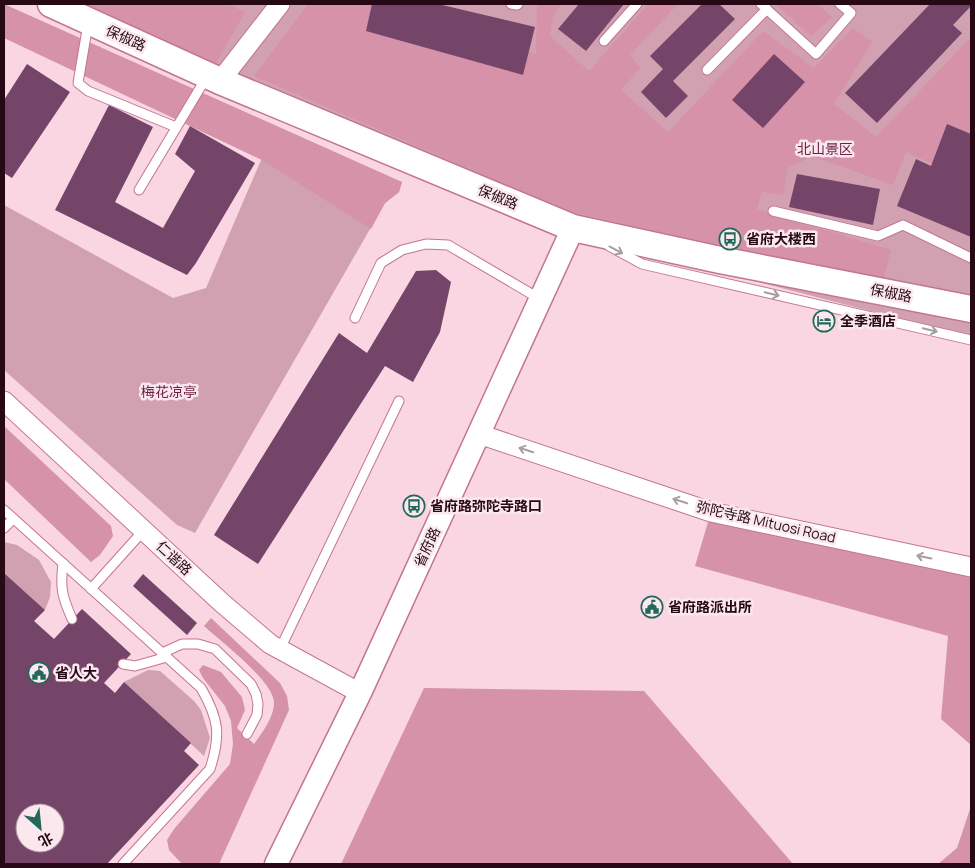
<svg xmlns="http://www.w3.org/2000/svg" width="975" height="868" font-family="Manrope,'Noto Sans SC',sans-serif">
<rect width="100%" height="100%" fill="#f9d6e1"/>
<g fill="#d2a1b1">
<polygon points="42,4 971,4 971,337 607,243 344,148 225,97"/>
<polygon points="268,144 402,182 399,192 385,203 195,533 177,525 4,370 4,205 173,298 206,288"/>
<polygon points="4,542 17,545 39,560 51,582 50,597 45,610 4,573"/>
<polygon points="148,670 160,671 194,701 201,710 210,738 204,756 124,682"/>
</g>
<g fill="#d592a9">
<polygon points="4,4 402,182 399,192 385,203 371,229 262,160 4,38"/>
<polygon points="80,4 227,4 245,12 214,67"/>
<polygon points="308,4 401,4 402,5 536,54 537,4 562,4 553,17 550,36 589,71 648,4 678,4 630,55 640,68 621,90 668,132 763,31 814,68 853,28 872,42 834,104 876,137 971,37 971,181 906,152 893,185 812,156 788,168 783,195 762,192 757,209 891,250 883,282 568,211 254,76"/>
<polygon points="776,4 817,4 832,17 811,37"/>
<polygon points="4,426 111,526 113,536 100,555 91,562 4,479"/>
<polygon points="711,512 971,567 971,745 941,719 948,636 695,566"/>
<path d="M211 618 280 683 287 696 289 710 219 864H182L169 850 167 840 174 829 230 764 233 744 231 721 225 706 203 678 199 670 203 665 221 672 242 697 245 710 237 728 254 744C262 733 274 717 274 703 274 681 220 641 204 626Z"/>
<polygon points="424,688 644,691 793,864 341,864"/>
<polygon points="971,806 971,864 938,864 957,848"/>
</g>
<g fill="#754469" fill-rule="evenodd">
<polygon points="372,4 438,4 535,27 523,75 366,31"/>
<polygon points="579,4 624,4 586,51 558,29"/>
<polygon points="702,4 719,4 735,19 673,81 688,96 666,118 641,92 663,69 650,56"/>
<polygon points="930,4 971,4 971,6 953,25 962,33 877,123 845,93"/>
<polygon points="774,54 805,82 763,128 732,100"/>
<polygon points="27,64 70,92 12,178 4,173 4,100"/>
<polygon points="109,105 153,127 115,202 163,228 195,171 175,154 190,126 255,163 196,263 187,275 55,210"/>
<polygon points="947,124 971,134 971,237 897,206 916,159 931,166"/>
<polygon points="797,174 880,189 873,225 789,207"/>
<polygon points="436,270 451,282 440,332 413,382 385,366 258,564 214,535 339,333 367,353 416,271"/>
<path d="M4 573 45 610 34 621 54 639 82 609 131 654 104 683 115 693 124 682 191 743 184 751 199 765 107 864H4ZM25 813H55V843H25Z"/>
<polygon points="143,574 197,623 187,635 133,586"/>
</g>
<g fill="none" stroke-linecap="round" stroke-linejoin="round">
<g stroke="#c47592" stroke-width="11">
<g id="service">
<polyline points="511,4 517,5 518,4"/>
<polyline points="761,4 816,54 851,13 840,4"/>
<polyline points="88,24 78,83 88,91 176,127"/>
<polyline points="604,41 637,4"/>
<polyline points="707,70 767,9"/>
<polyline points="139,190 206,78"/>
<polyline points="773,211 878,236 903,225 971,258"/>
<polyline points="609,246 642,264 971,340"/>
<polyline points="355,318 381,263 402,250 426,244 448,245 540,299"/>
<path d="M4 510 201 688C219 719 221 735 210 769L123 864"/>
<polyline points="4,528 13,519"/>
<path d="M63 563C60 589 62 596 72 619"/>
<polyline points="91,589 144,530"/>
<polyline points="280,649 399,401"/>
<polyline points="162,653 182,644 198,644 215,649 251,684 256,694 258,704 257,715 247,734"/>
<polyline points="123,664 135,666 167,657"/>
</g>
</g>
<g stroke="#c47592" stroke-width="21">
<g id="minor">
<polyline points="220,81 280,4"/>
<polyline points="4,401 222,603 270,644 360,693"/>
<polyline points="479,434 711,512 971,567"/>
</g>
</g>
<g stroke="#c47592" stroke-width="25">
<polyline id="tertiary" points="276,864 360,693 573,228"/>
</g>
<g stroke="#c47592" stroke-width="29">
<polyline id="secondary" points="51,4 220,81 573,228 720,260 971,309"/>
</g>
<use href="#service" stroke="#fff" stroke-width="9"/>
<use href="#minor" stroke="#fff" stroke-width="19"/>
<use href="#tertiary" stroke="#fff" stroke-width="22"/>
<use href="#secondary" stroke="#fff" stroke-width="26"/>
</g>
<defs><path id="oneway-shaft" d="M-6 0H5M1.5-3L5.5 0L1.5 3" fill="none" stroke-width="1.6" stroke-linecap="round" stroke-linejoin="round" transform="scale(1.25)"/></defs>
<g stroke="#a99da2">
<use href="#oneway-shaft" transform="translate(616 250) rotate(28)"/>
<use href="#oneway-shaft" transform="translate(772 294) rotate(13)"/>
<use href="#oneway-shaft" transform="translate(930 330) rotate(13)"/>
<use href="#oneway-shaft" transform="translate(526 450) rotate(-162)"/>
<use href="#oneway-shaft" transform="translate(680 501) rotate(-162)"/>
<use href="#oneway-shaft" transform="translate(924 557) rotate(-168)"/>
</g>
<defs>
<g id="bus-ring" transform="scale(1.125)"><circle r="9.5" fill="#fae8ee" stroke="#23685a" stroke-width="1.5"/><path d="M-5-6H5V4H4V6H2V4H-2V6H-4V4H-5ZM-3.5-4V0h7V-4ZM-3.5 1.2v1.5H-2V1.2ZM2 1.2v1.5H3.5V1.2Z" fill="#23685a"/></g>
<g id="hotel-ring" transform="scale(1.125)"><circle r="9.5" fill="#fae8ee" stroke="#23685a" stroke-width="1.5"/><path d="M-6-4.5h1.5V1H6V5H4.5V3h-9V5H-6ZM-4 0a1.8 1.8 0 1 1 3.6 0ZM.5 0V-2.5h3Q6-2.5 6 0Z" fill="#23685a"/></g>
<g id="civic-ring" transform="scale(1.125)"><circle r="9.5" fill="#fae8ee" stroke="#23685a" stroke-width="1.5"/><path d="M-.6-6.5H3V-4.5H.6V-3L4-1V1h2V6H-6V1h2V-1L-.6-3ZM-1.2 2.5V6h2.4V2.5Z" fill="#23685a"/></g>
</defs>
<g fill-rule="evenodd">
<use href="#bus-ring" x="730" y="239"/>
<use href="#hotel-ring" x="824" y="321"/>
<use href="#bus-ring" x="414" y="506"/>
<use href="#civic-ring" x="652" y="607"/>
<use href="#civic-ring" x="39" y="673"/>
</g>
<g text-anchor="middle" stroke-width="5" stroke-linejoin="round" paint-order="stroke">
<g font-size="14" fill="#270916" stroke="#fae8ee">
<text transform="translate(126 38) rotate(24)" y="5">保俶路</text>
<text transform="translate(498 197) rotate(22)" y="5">保俶路</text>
<text transform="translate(891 293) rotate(11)" y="5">保俶路</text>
<text transform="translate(766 522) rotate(13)" y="5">弥陀寺路 Mituosi Road</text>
<text transform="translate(427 547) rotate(-65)" y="5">省府路</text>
<text transform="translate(174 558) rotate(43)" y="5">仁谐路</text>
</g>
<g font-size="14" fill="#6d1e41" stroke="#fae8ee">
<text x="825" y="154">北山景区</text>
<text x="169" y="397">梅花凉亭</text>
</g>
<g font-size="14" font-weight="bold" fill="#270916" stroke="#fae8ee" text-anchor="start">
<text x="746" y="244">省府大楼西</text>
<text x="840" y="326">全季酒店</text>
<text x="430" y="511">省府路弥陀寺路口</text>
<text x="668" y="612">省府路派出所</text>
<text x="55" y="678">省人大</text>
</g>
</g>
<rect width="975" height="868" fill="none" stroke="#270916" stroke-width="10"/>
<g transform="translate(40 828) rotate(153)"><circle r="24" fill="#fae8ee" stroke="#a68f98"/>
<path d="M0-4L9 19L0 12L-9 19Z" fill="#23685a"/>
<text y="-8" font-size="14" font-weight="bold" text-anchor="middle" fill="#270916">北</text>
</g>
</svg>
